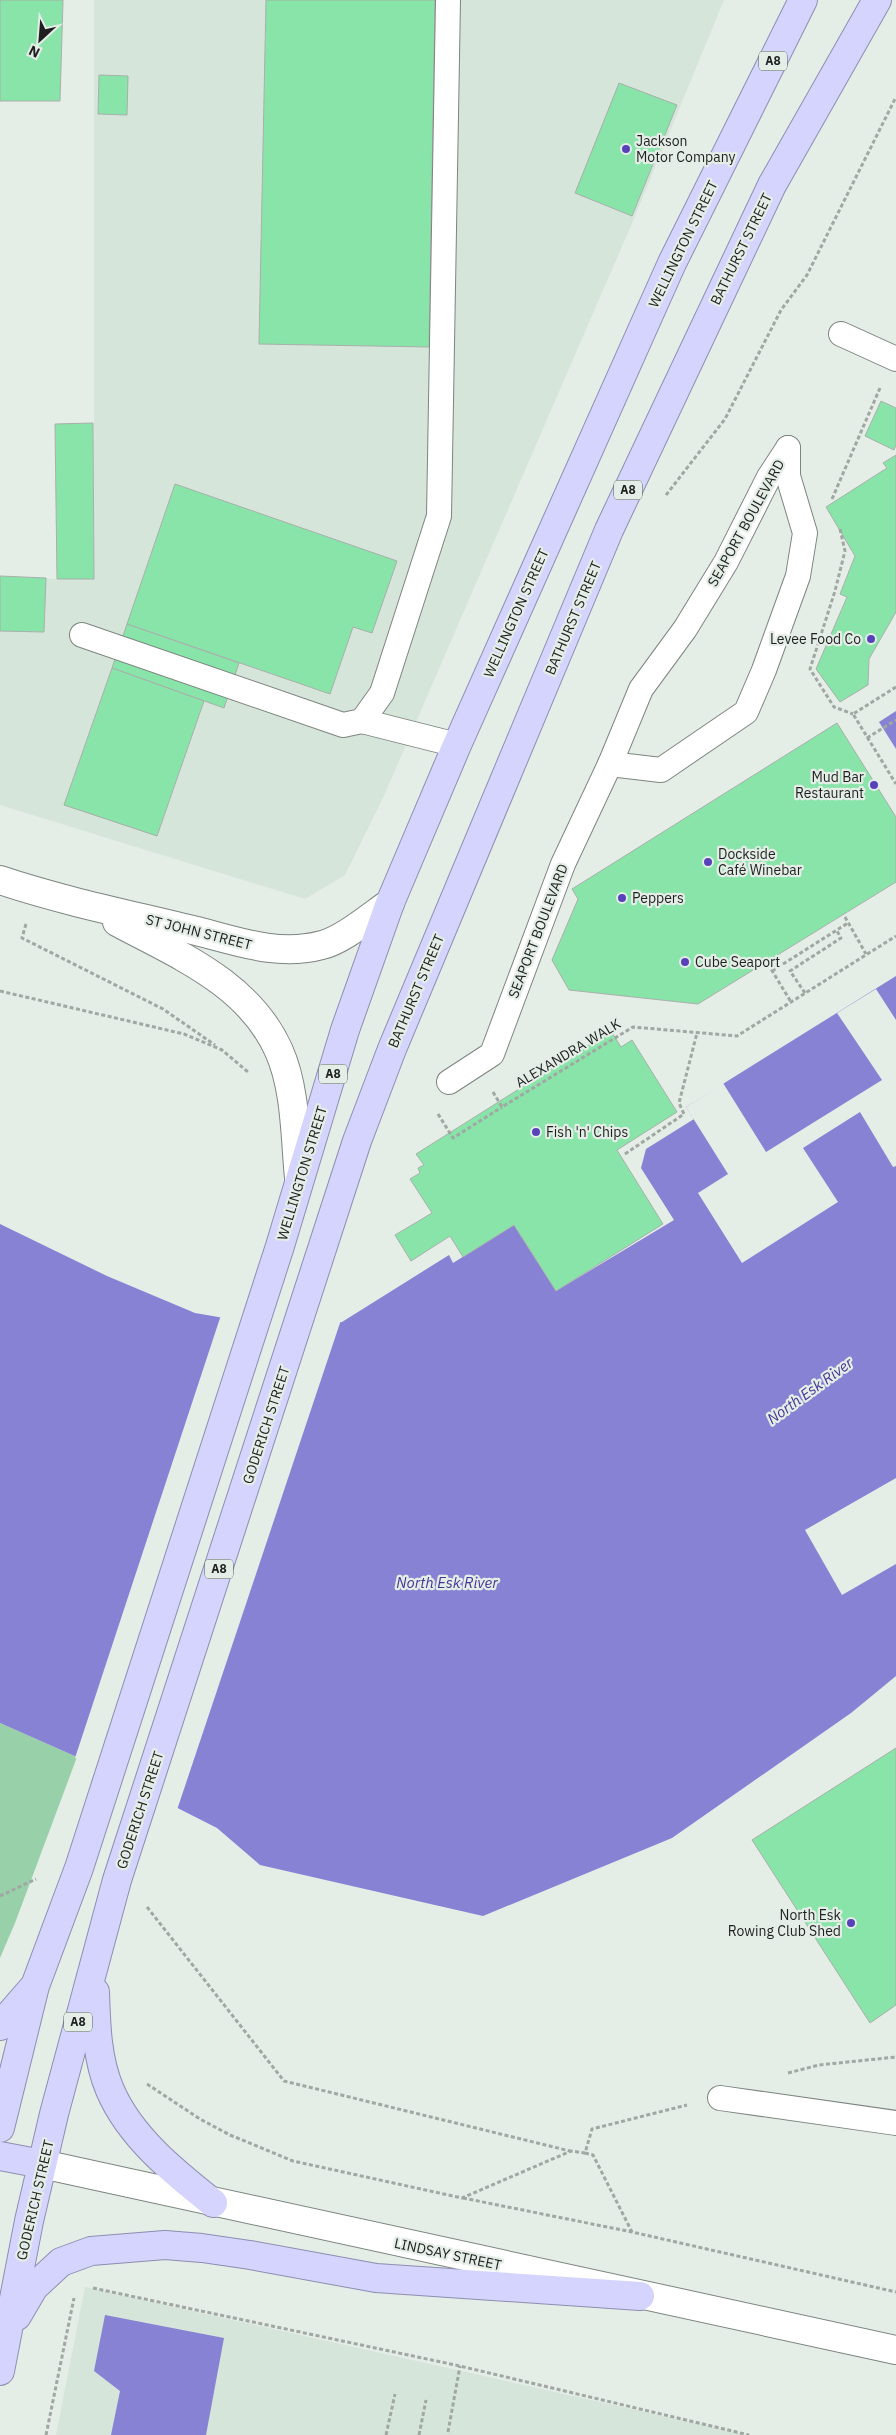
<svg xmlns="http://www.w3.org/2000/svg" width="896" height="2435" font-family="'IBM Plex Sans',sans-serif">
<rect width="100%" height="100%" fill="#e5ede7"/>
<g fill="#d5e5da">
<polygon points="94,0 724,0 633,221 383,798 345,875 305,899 0,805 0,576 57,579 94,579"/>
<polygon points="85,2287 748,2435 56,2435"/>
</g>
<polygon fill="#98d0aa" points="0,1723 77,1757 15,1923 0,1958"/>
<g fill="#8782d4">
<polygon points="896,711 896,749 879,722"/>
<polygon points="896,976 896,1676 851,1713 672,1838 483,1916 260,1865 217,1828 77,1757 0,1723 0,1224 107,1276 195,1313 282,1328 342,1322 449,1255 453,1263 514,1225 556,1291 674,1220 641,1168 646,1149 694,1119 686,1107"/>
<polygon points="105,2315 224,2338 206,2435 111,2435 120,2391 94,2371"/>
</g>
<g fill="#e5ede7">
<polygon points="876,989 896,1020 896,1166 893,1167 860,1112 803,1148 838,1202 742,1263 698,1193 728,1174 686,1107 723,1083 766,1152 882,1080 837,1013"/>
<polygon points="221,1315 283,1326 341,1320 177,1810 75,1758"/>
<polygon points="896,1478 896,1564 842,1595 805,1530"/>
</g>
<g fill="#89e4a9" stroke="#a8b0aa">
<polygon points="0,0 63,0 60,101 0,101"/>
<polygon points="266,0 435,0 429,347 259,344"/>
<polygon points="99,75 128,76 127,115 98,114"/>
<polygon points="619,83 677,105 632,216 575,193"/>
<polygon points="881,401 896,408 896,445 894,450 865,436"/>
<polygon points="93,423 94,579 57,579 55,424"/>
<polygon points="896,455 896,612 869,659 868,685 840,702 816,669 847,597 840,594 855,556 826,507 887,468 883,463"/>
<polygon points="175,484 397,561 372,633 353,627 330,694 127,624"/>
<polygon points="0,576 46,578 44,632 0,631"/>
<polygon points="127,624 239,663 224,708 112,668"/>
<polygon points="112,668 204,701 157,836 64,805"/>
<polygon points="837,723 896,817 896,882 698,1004 569,990 552,960 578,899 572,889"/>
<polygon points="611,1031 621,1047 632,1040 677,1112 617,1150 663,1224 556,1291 514,1225 463,1257 450,1236 411,1261 395,1235 432,1213 410,1179 420,1173 418,1168 424,1165 416,1154"/>
<polygon points="896,1748 896,2005 870,2023 752,1840"/>
</g>
<g fill="none" stroke-linecap="round" stroke-linejoin="round">
<g stroke="#7d857f" stroke-width="26">
<g id="service">
<polyline points="841,334 896,359"/>
<polyline points="82,635 343,725 362,721 382,693 439,516 448,0"/>
<polyline points="362,721 457,745"/>
<polyline points="610,764 661,770 746,712 764,670 798,576 805,533 788,476 788,448"/>
<polyline points="449,1082 492,1054 563,864 610,764 641,689 685,629 726,562 769,477 788,448"/>
<polyline points="720,2098 896,2123"/>
</g>
</g>
<g stroke="#7d857f" stroke-width="30">
<g id="minor">
<path d="M0 880C60 900 122 913 184 928 230 938 274 958 322 945 343 940 371 916 390 903"/>
<path d="M117 922C178 955 249 983 279 1051 296 1089 295 1138 299 1178"/>
<polyline points="42,2164 896,2350"/>
</g>
</g>
<g stroke="#8d8eb0" stroke-width="30">
<g id="trunk">
<path d="M95 1992C96 2025 97 2060 110 2090 130 2137 174 2172 213 2203"/>
<polyline points="0,2026 32,1989"/>
<polyline points="0,2128 35,1986 79,1868 280,1246 345,1030 390,903 457,745 672,263 803,0"/>
<polyline points="0,2156 42,2164"/>
<polyline points="17,2316 34,2287 61,2262 91,2251 165,2245 202,2248 250,2255 376,2278 640,2296"/>
<polyline points="0,2371 29,2221 54,2114 117,1880 357,1141 392,1049 609,530 772,185 877,0"/>
</g>
</g>
<g stroke="#a1a7a2" stroke-width="3" stroke-dasharray="4 2.5" stroke-linecap="butt">
<polyline points="666,495 725,419 781,310 807,275 896,97"/>
<polyline points="832,499 880,388"/>
<polyline points="840,529 845,551 835,591 810,669 834,707 853,714"/>
<polyline points="896,687 853,714 896,784"/>
<polyline points="867,738 896,720"/>
<polyline points="845,917 866,954"/>
<polyline points="26,924 22,938 163,1009 215,1045"/>
<polyline points="768,964 791,1002"/>
<polyline points="772,971 848,923"/>
<polyline points="0,991 184,1034 222,1050 248,1072"/>
<polyline points="805,993 790,971 841,938 837,931"/>
<polyline points="493,1092 502,1107 633,1027 737,1036 896,936"/>
<polyline points="438,1114 453,1138 502,1107"/>
<polyline points="625,1154 684,1114 679,1103 697,1033"/>
<polyline points="0,1896 36,1879"/>
<polyline points="147,1907 284,2081 570,2151"/>
<polyline points="788,2073 819,2065 896,2057"/>
<polyline points="147,2084 200,2119 230,2135 293,2161 462,2198 571,2151 585,2153 592,2129 687,2105"/>
<polyline points="585,2153 593,2155 632,2232"/>
<polyline points="463,2198 632,2232 896,2292"/>
<polyline points="93,2288 460,2366 749,2435"/>
<polyline points="448,2432 460,2366"/>
<polyline points="46,2435 74,2298"/>
<polyline points="386,2435 395,2394"/>
<polyline points="419,2435 426,2400"/>
</g>
<use href="#service" stroke="#fff" stroke-width="24"/>
<use href="#minor" stroke="#fff" stroke-width="28"/>
<use href="#trunk" stroke="#d4d4fe" stroke-width="28"/>
</g>
<g fill="#5742ba" stroke="#e5ede7" stroke-width="2">
<circle cx="626" cy="149" r="5"/>
<circle cx="871" cy="639" r="5"/>
<circle cx="874" cy="785" r="5"/>
<circle cx="708" cy="862" r="5"/>
<circle cx="622" cy="898" r="5"/>
<circle cx="685" cy="962" r="5"/>
<circle cx="536" cy="1132" r="5"/>
<circle cx="851" cy="1923" r="5"/>
</g>
<g text-anchor="middle" stroke-width="4.5" stroke-linejoin="round" paint-order="stroke">
<g fill="#e5ede7" stroke="#595e5a" stroke-width="1">
<rect x="759" y="51.5" width="28" height="19" rx="4"/>
<rect x="614" y="480.5" width="28" height="19" rx="4"/>
<rect x="319" y="1064.5" width="28" height="19" rx="4"/>
<rect x="205" y="1559.5" width="28" height="19" rx="4"/>
<rect x="64" y="2012.5" width="28" height="19" rx="4"/>
</g>
<g font-size="12" font-weight="bold" fill="#1d201e">
<text x="773" y="65">A8</text>
<text x="628" y="494">A8</text>
<text x="333" y="1078">A8</text>
<text x="219" y="1573">A8</text>
<text x="78" y="2026">A8</text>
</g>
<g font-size="14" fill="#1d201e" stroke="#e5ede7" text-anchor="start">
<text x="636" y="146">Jackson<tspan x="636" dy="16">Motor Company</tspan></text>
<text x="861" y="644" text-anchor="end">Levee Food Co</text>
<text x="864" y="782" text-anchor="end">Mud Bar<tspan x="864" dy="16">Restaurant</tspan></text>
<text x="718" y="859">Dockside<tspan x="718" dy="16">Café Winebar</tspan></text>
<text x="632" y="903">Peppers</text>
<text x="695" y="967">Cube Seaport</text>
<text x="546" y="1137">Fish 'n' Chips</text>
<text x="841" y="1920" text-anchor="end">North Esk<tspan x="841" dy="16">Rowing Club Shed</tspan></text>
</g>
<g font-size="14" fill="#1d201e" stroke="#e5ede7">
<text transform="translate(683 244) rotate(-64)" y="5">WELLINGTON STREET</text>
<text transform="translate(741 249) rotate(-64)" y="5">BATHURST STREET</text>
<text transform="translate(746 523) rotate(-61)" y="5">SEAPORT BOULEVARD</text>
<text transform="translate(516 613) rotate(-66)" y="5">WELLINGTON STREET</text>
<text transform="translate(573 618) rotate(-67)" y="5">BATHURST STREET</text>
<text transform="translate(538 931) rotate(-69)" y="5">SEAPORT BOULEVARD</text>
<text transform="translate(199 932) rotate(14)" y="5">ST JOHN STREET</text>
<text transform="translate(416 991) rotate(-67)" y="5">BATHURST STREET</text>
<text transform="translate(568 1053) rotate(-31)" y="5">ALEXANDRA WALK</text>
<text transform="translate(302 1173) rotate(-73)" y="5">WELLINGTON STREET</text>
<text transform="translate(266 1425) rotate(-72)" y="5">GODERICH STREET</text>
<text transform="translate(140 1810) rotate(-72)" y="5">GODERICH STREET</text>
<text transform="translate(35 2200) rotate(-77)" y="5">GODERICH STREET</text>
<text transform="translate(448 2254) rotate(12)" y="5">LINDSAY STREET</text>
</g>
<g font-size="15" font-style="italic" fill="#453596" stroke="#e5ede7">
<text transform="translate(810 1391) rotate(-36)" y="5">North Esk River</text>
<text x="447" y="1588">North Esk River</text>
</g>
</g>
<g transform="translate(40 40) rotate(206)" stroke="#e5ede7" stroke-width="4" paint-order="stroke">
<path d="M0-4L9 19L0 12L-9 19Z" fill="#1d201e"/>
<text y="-8" font-size="14" font-weight="bold" text-anchor="middle" fill="#1d201e">N</text>
</g>
</svg>
